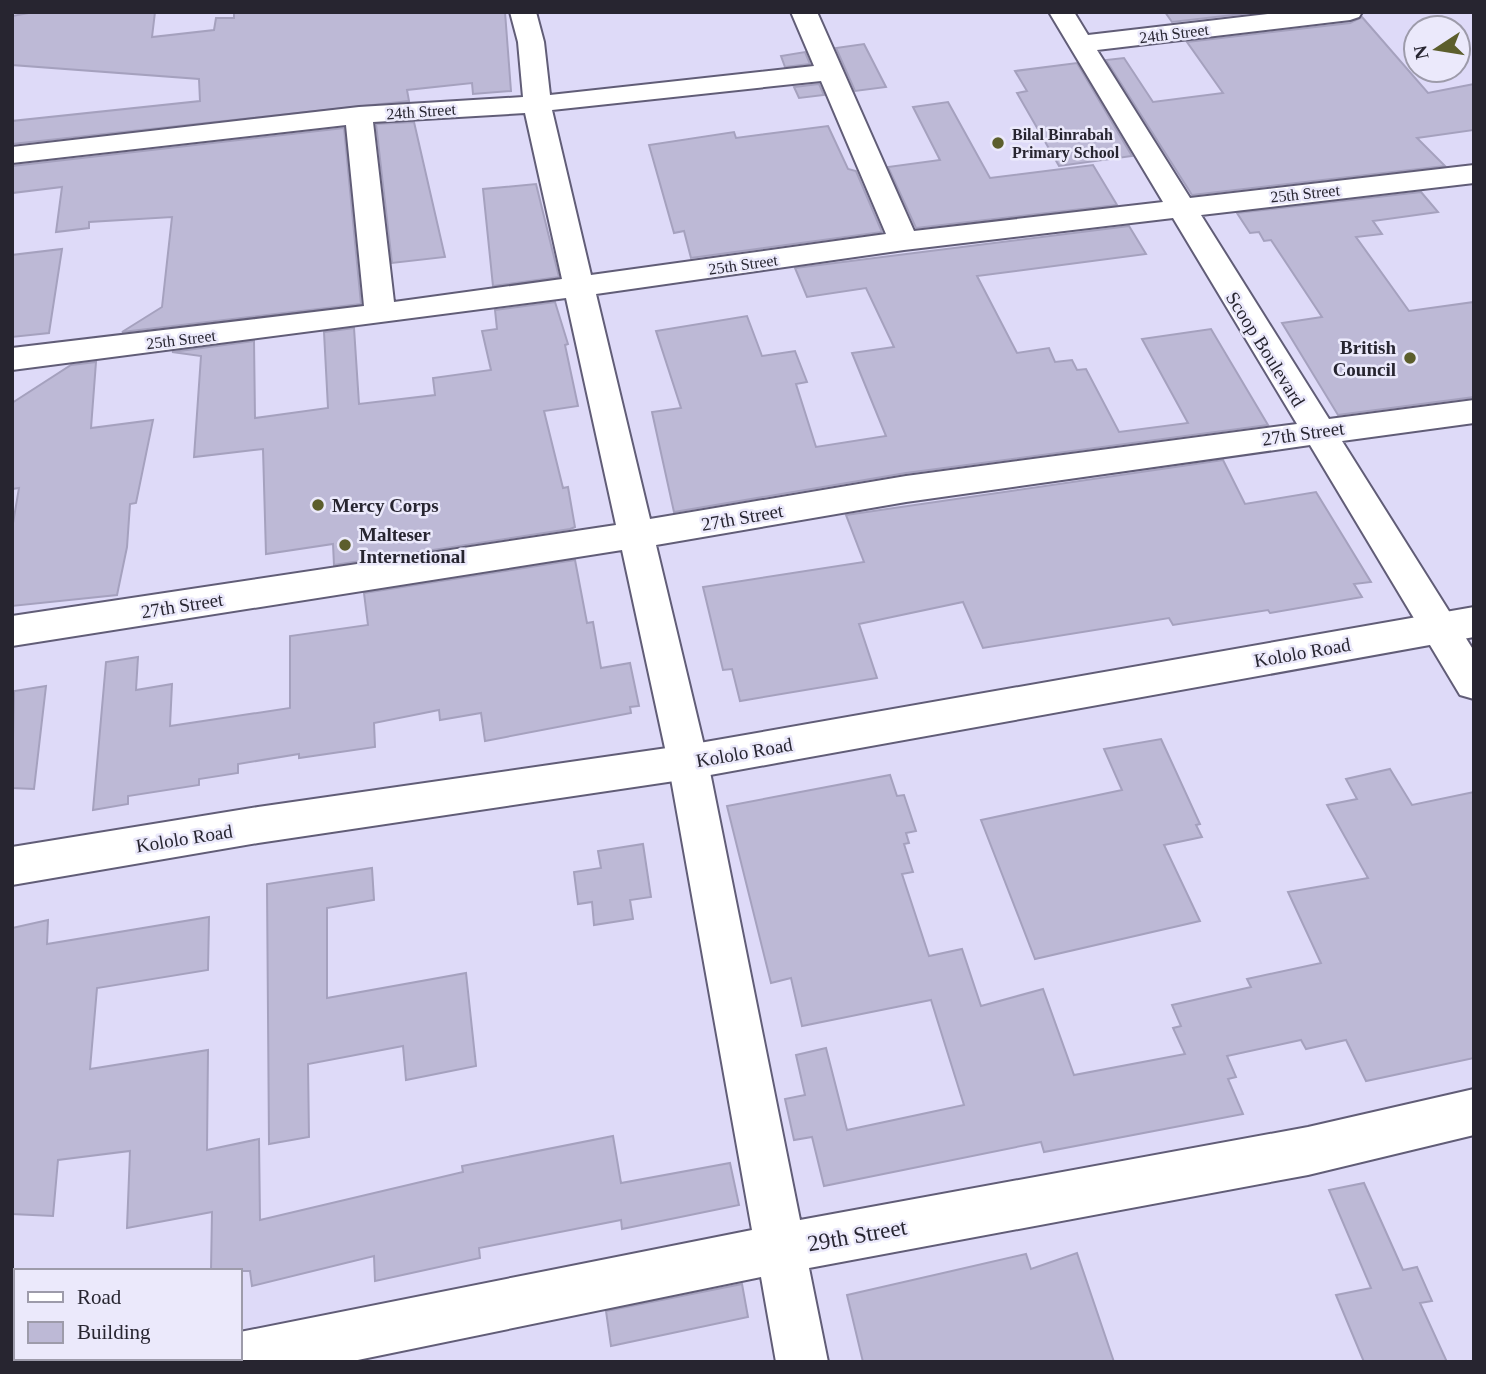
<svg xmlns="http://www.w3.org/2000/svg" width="1486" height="1374" font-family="Georgia,serif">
<rect width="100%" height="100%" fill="#dedaf8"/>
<g fill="#bdb9d6" stroke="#a5a1be" stroke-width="2">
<polygon points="34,12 155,12 152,37 214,30 216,18 234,18 234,12 505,12 511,91 473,94 472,83 407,90 409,101 12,144 12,121 200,101 199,79 12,65 12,16"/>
<polygon points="1165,12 1259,12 1172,22"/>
<polygon points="1362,17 1428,93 1474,84 1474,130 1417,138 1445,166 1192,195 1106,60 1124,58 1153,102 1223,93 1187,42 1350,23"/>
<polygon points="864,44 886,87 855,91 836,48"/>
<polygon points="805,52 810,64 785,67 781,56"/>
<polygon points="1077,63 1132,156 1059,166 1017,93 1027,91 1015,71"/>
<polygon points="819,84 824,95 799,98 794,87"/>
<polygon points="948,102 990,178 1093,165 1117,205 916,228 888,167 940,160 913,107"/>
<polygon points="414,122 445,257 392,263 376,124"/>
<polygon points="828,126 848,169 856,171 882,232 691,258 684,231 674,233 649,145 734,132 736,138"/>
<polygon points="344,128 361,304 122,332 162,307 172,217 89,222 89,228 56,232 62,187 12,193 12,166"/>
<polygon points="536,184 559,277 493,286 483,189"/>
<polygon points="1421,192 1438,212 1373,221 1382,234 1356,237 1409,311 1474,302 1474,397 1338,415 1282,323 1322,317 1271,240 1264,241 1259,232 1250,233 1237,213"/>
<polygon points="1129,226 1146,254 977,276 1017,353 1049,348 1055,362 1072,360 1077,370 1086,369 1119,432 1188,423 1142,339 1211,329 1268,425 906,473 674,512 652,412 681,408 656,331 747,316 762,356 795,351 807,382 796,384 816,447 886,436 852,353 894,347 866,288 807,297 795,268"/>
<polygon points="62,249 49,333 12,337 12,255"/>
<polygon points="555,302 568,344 565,345 578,406 544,411 563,488 568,487 575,527 570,529 334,565 333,544 266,554 263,449 194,457 201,356 172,352 254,341 255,418 328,408 324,332 354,328 359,404 435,395 433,378 491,370 482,331 497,329 495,310"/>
<polygon points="96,362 91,428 153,420 136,503 130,504 127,547 117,595 12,606 12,529 19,488 12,489 12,403 71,365"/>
<polygon points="1223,460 1245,504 1316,492 1371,582 1354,584 1362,597 1270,613 1268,610 1173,625 1169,618 983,648 963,602 859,624 877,678 740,701 732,669 723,670 703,587 864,562 846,515"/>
<polygon points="575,560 587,623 593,622 601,668 630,663 639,706 630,707 631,713 485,741 481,713 440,720 439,710 374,723 375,747 299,758 299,754 238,764 238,773 199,779 199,785 128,796 128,804 93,810 106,662 138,657 136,690 172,684 170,726 290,708 290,636 368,625 364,593"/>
<polygon points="46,686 34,789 12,788 14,691"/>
<polygon points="1161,739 1200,824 1196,825 1202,837 1164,845 1200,921 1035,959 981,820 1122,790 1104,749"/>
<polygon points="1390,769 1412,805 1474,792 1474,1058 1366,1081 1346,1040 1306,1049 1301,1040 1227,1056 1236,1077 1228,1079 1243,1114 1044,1152 1041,1142 824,1186 812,1137 794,1140 785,1099 805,1095 796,1055 826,1048 847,1130 964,1105 931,1000 802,1026 791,978 771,983 727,806 890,775 897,796 904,795 916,831 906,833 909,843 904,844 913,872 902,874 929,956 962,949 981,1006 1043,989 1074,1075 1185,1054 1173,1028 1181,1026 1172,1005 1251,987 1247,979 1321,963 1288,892 1368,878 1327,805 1357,799 1346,779"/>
<polygon points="643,844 651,897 630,900 633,919 594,925 592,902 578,904 574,872 601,868 598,851"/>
<polygon points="372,868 374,900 327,908 327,998 466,973 476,1066 406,1080 403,1046 308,1064 309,1137 269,1144 267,884"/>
<polygon points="209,917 208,970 97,988 90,1069 208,1050 207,1150 259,1139 260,1220 463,1172 462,1166 613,1136 621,1183 730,1163 739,1205 622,1229 621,1220 479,1248 480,1258 375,1281 374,1256 252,1286 250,1271 211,1271 212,1212 127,1228 130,1151 58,1160 53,1216 12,1214 12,928 48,920 47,944"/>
<polygon points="1364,1183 1403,1270 1417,1267 1432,1301 1420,1303 1447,1362 1364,1362 1336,1295 1371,1288 1329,1190"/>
<polygon points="1077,1253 1114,1362 863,1362 847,1295 1026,1254 1031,1269"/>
<polygon points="742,1284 748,1317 611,1346 606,1311"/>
</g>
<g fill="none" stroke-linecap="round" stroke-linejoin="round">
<g stroke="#615d77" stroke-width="4">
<path id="minor" d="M510 12H536L544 42 550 95 814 66 791 12H817L914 231 1163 202 1049 12H1074L1088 35 1284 12H1362L1359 17 1350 20 1097 50 1190 198 1474 165V183L1201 215 1329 419 1474 400V423L1342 441 1474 651V699L1460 695 1310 445 906 502 656 545 708 762 800 1220 1308 1127 1474 1089V1135L1308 1175 809 1268 828 1362H776L761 1277 348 1362H216L214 1358H240V1332L752 1230 668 762 622 550 12 646V616L616 525 566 298 12 370V348L364 306 346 125 12 163V147L359 107 523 97 518 42ZM821 81 886 234 591 275 552 110ZM525 113 562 279 394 302 373 122ZM1173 218 1297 424 906 476 650 519 596 294 904 250Z"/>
</g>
<g stroke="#615d77" stroke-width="4">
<polygon id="tertiary" points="1474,607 1474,637 688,779 258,843 12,885 12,847 258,807 688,745"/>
</g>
<use href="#minor" fill="#fff" fill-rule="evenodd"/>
<use href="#tertiary" fill="#fff" fill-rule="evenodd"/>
</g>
<g fill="#5c5e2c" stroke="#ebe9fb" stroke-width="2.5">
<circle cx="998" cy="143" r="7"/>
<circle cx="1410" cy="358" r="7"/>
<circle cx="318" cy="505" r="7"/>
<circle cx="345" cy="545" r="7"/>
</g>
<g text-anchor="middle" stroke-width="5" stroke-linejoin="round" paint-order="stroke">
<g font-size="16" fill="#272530" stroke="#ebe9fb">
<text transform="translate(1174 33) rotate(-7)" y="6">24th Street</text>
<text transform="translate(421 111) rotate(-4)" y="6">24th Street</text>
<text transform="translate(1305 193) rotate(-6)" y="6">25th Street</text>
<text transform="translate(743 264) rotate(-8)" y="6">25th Street</text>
<text transform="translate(181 339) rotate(-7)" y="6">25th Street</text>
</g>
<g font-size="16" font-weight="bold" fill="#272530" stroke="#ebe9fb" text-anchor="start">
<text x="1012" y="140">Bilal Binrabah<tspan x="1012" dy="18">Primary School</tspan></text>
</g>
<g font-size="19" font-weight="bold" fill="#272530" stroke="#ebe9fb" text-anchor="start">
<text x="1396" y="354" text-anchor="end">British<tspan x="1396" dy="22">Council</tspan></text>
<text x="332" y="512">Mercy Corps</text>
<text x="359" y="541">Malteser<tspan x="359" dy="22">Internetional</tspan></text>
</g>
<g font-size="19" fill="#272530" stroke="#ebe9fb">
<text transform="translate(1266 349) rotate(58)" y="7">Scoop Boulevard</text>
<text transform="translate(1303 433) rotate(-8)" y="7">27th Street</text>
<text transform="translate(742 517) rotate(-10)" y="7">27th Street</text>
<text transform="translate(182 605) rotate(-9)" y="7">27th Street</text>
<text transform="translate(1302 652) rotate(-10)" y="7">Kololo Road</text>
<text transform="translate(744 752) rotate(-10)" y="7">Kololo Road</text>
<text transform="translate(184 838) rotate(-9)" y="7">Kololo Road</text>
</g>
<g font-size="23" fill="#272530" stroke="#ebe9fb">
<text transform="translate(857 1235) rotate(-10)" y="8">29th Street</text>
</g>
</g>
<rect width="1486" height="1374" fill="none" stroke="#272530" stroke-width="28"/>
<rect x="14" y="1269" width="228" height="91" fill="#ebe9fb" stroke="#9d9baa" stroke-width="2"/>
<rect x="28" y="1292" width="35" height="10" fill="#ffffff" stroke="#9d9baa" stroke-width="2"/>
<text x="77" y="1304" font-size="21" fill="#272530">Road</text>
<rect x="28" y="1322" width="35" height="21" fill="#bdb9d6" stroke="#9d9baa" stroke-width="2"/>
<text x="77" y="1339" font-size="21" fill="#272530">Building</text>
<g transform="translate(1437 49) rotate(258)"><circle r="33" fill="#ebe9fb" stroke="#9d9baa" stroke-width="2"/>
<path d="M0-5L12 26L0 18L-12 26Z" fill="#5c5e2c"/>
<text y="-10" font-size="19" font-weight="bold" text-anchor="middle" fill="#272530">N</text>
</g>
</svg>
